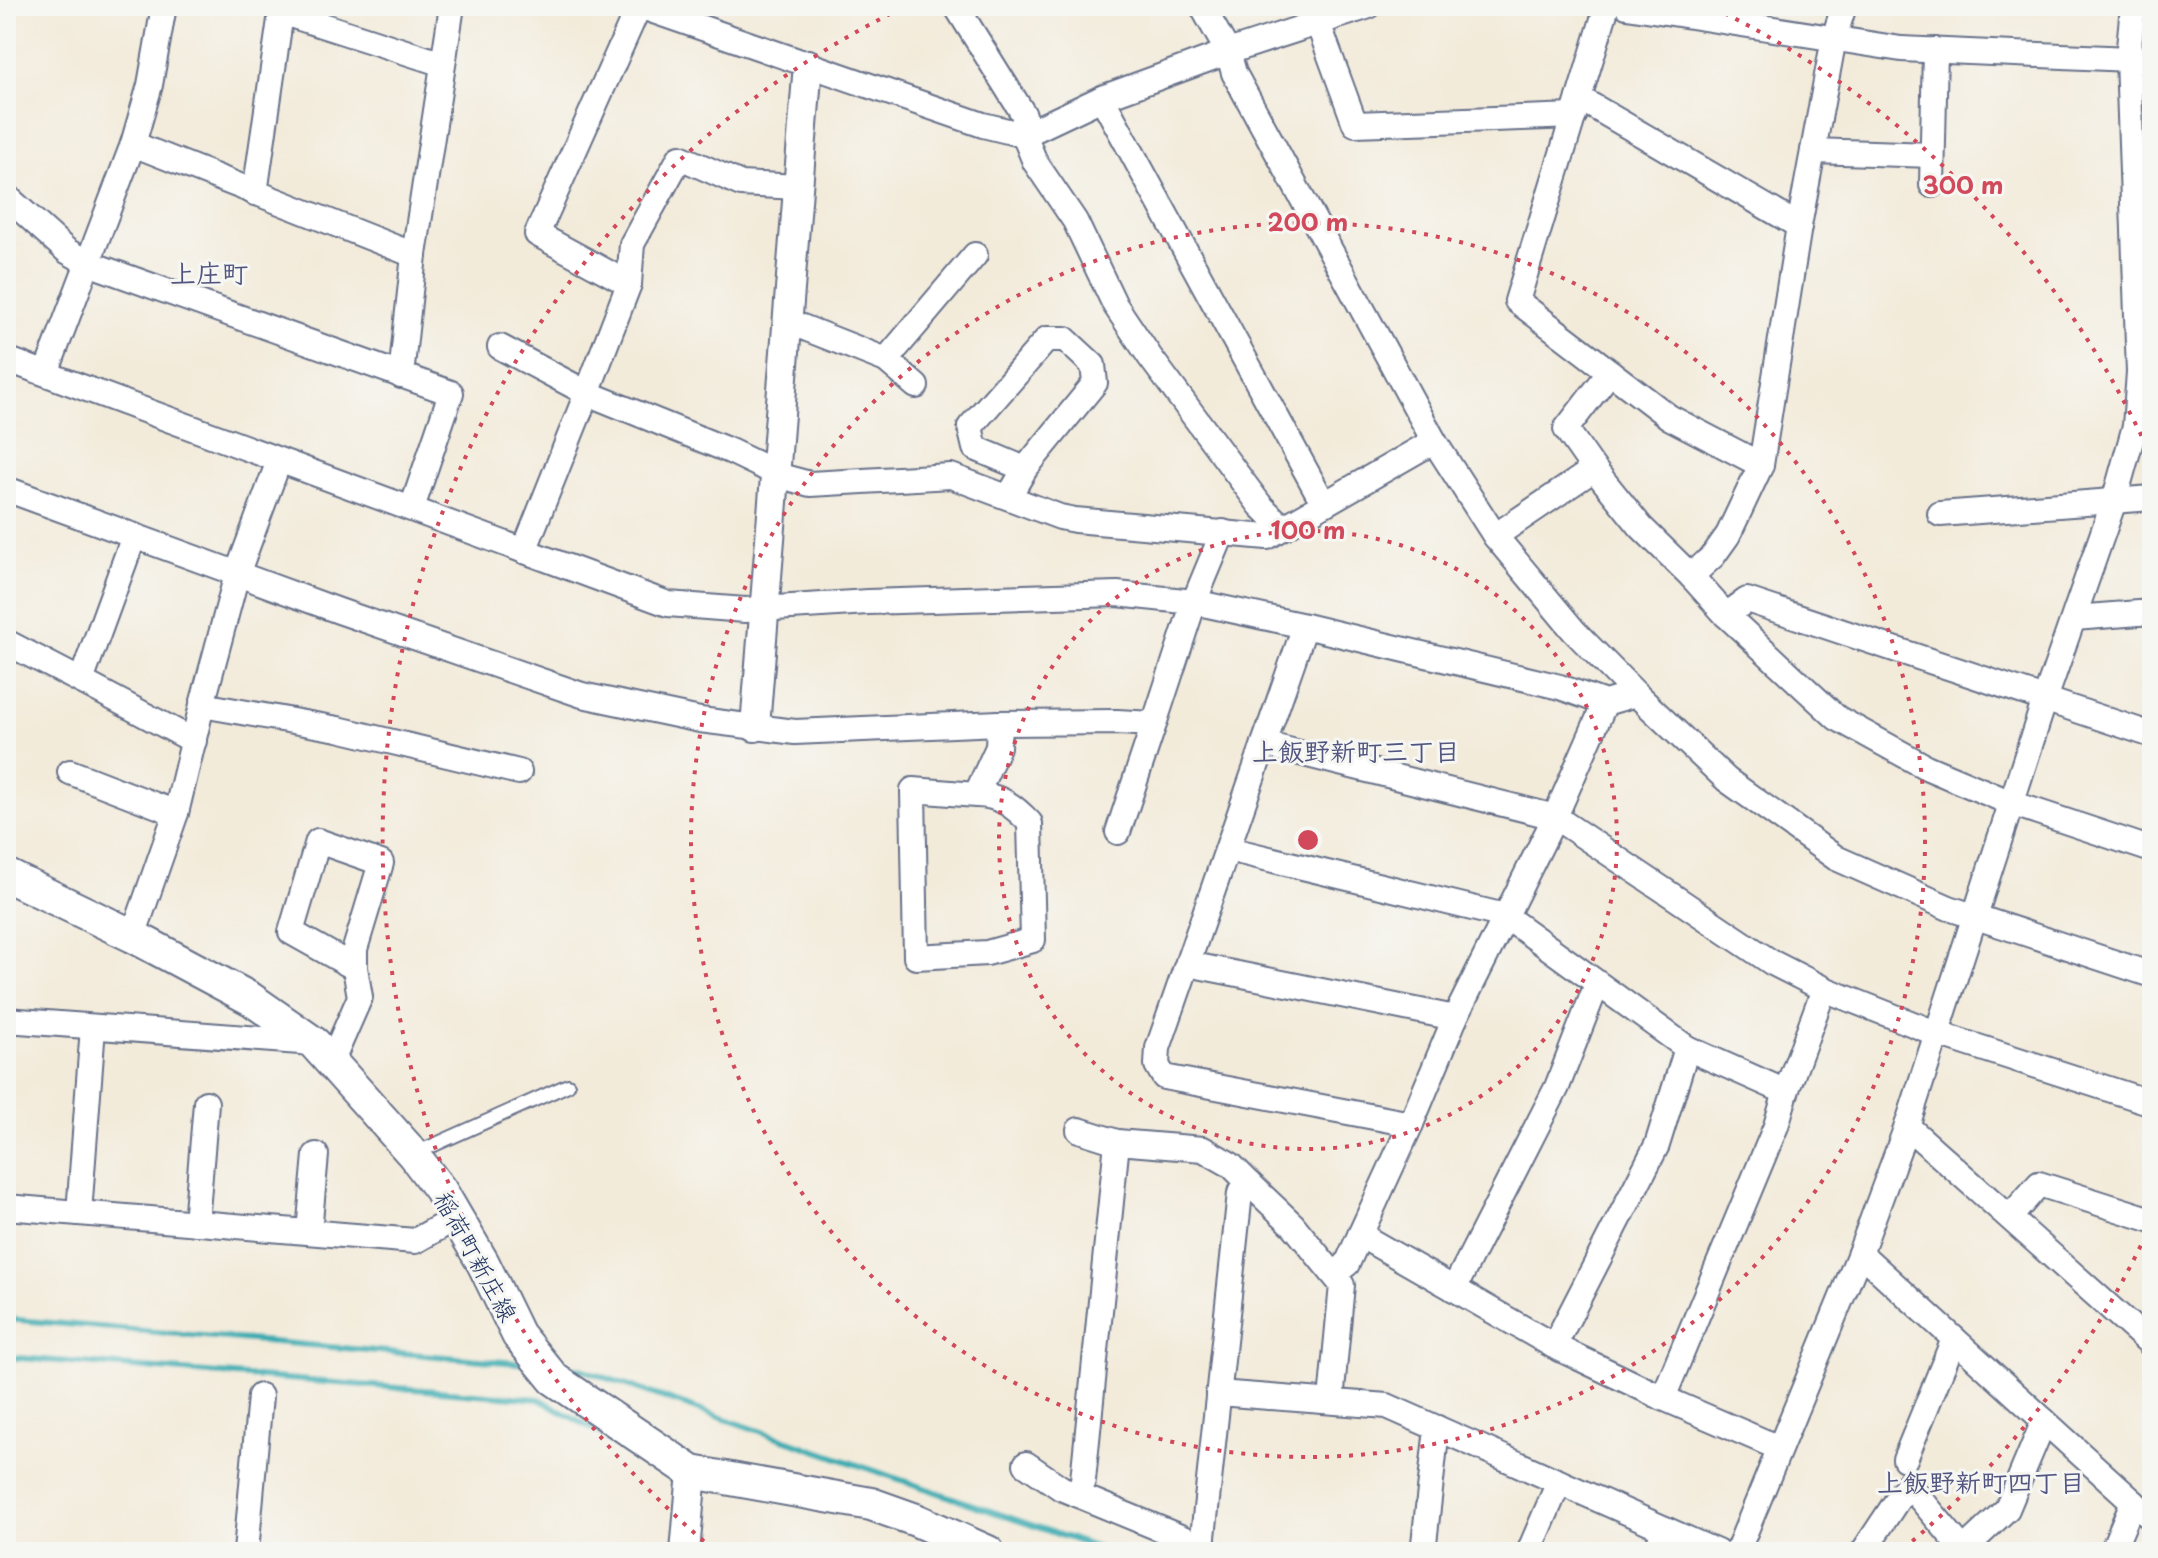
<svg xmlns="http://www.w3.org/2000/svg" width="2158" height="1558" font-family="'Playpen Sans','Klee One',sans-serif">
<rect width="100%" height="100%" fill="#f6f6f2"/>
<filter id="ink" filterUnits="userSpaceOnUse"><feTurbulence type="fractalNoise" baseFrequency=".0125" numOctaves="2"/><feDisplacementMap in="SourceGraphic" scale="16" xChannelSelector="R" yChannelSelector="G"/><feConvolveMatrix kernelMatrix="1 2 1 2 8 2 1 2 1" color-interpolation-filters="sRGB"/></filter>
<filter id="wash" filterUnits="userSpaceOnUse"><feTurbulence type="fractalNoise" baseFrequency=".006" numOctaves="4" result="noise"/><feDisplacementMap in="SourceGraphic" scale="32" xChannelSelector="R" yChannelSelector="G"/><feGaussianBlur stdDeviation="1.8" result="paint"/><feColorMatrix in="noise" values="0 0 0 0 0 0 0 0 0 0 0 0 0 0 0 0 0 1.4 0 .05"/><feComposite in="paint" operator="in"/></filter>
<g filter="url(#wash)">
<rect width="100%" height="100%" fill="#f3ebda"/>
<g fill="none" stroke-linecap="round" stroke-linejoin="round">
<g stroke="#39abb1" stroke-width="6">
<polyline points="6,1319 528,1364"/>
<polyline points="6,1357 539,1399 635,1452"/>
<polyline points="559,1367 581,1369 1109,1552"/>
</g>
</g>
</g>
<g filter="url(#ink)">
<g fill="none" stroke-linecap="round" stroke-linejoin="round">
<g stroke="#677189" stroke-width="16">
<polyline id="service" points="416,1153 568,1085"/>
</g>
<g stroke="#677189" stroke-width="28">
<g id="minor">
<polyline points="639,6 983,125 1024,135 1102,98 1228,52 1369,6"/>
<polyline points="956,6 1024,115 1024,135 1035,162 1075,221 1115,305 1150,357 1260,505 1282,527"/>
<polyline points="1202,6 1228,52 1234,73 1434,441 1495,536 1574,631 1636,694 1727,780 1836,858 1949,908 2152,975"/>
<polyline points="1607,6 1517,301 1669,417 1761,465 1799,226 1834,38 1844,6"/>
<polyline points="1627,6 1901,49 2152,60"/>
<polyline points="281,12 443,64"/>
<polyline points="1318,23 1355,124 1574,116"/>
<polyline points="1102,98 1324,504"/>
<polyline points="1579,98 1799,226"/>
<polyline points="133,144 414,255"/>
<polyline points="1813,151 1932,155"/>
<polyline points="1932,185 1935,50"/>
<polyline points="255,193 282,6"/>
<polyline points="6,196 67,251 88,263 451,393 412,508"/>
<polyline points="629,284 537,234 639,6"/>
<polyline points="787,321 886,360 916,386"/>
<polyline points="500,347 587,393 629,284 632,244 680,157 741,184 798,187"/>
<polyline points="6,359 668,604 745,610 868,602 1117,594 1194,602 1305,626 1560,687 1605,703 1636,694"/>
<polyline points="886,360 975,255"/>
<polyline points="46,373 133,144 150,85 164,6"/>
<polyline points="401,376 414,255 452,6"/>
<polyline points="1594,469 1566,429 1610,372"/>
<polyline points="6,489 339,611 582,695 700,720 795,732 999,723 1117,722 1154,724 1194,602 1223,532"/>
<polyline points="1009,496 1025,469 1095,383 1093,365 1065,339 1047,339 970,427 975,448 1025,469"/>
<polyline points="1940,514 2152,498"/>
<polyline points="134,536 81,681 194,741"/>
<polyline points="1495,536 1594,469 1641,527 1691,576 1726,615 1837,718 1926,767 2011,803 2152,850"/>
<polyline points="524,551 587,393 730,451 784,477 810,484 951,476 1060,517 1075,520 1267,537 1434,441"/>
<polyline points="1691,576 1713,556 1728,535 1761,465"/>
<polyline points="1726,615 1747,600 2152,735"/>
<polyline points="2074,618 2152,612"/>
<polyline points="1305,626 1158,1048 1157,1065 1164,1077 1411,1124"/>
<polyline points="6,642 81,681"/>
<polyline points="1605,703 1555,817 1455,1018 1411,1124 1360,1235 1554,1346 1663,1398 1779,1448"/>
<polyline points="202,705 338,729 519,772"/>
<polyline points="1264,744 1555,817 1771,962 1824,989 1938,1034 2152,1103"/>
<polyline points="70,772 176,813"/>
<path d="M976 795C1000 795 1014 806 1030 823L1033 940 987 953 916 957 913 790 976 795 998 747 999 723"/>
<polyline points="1118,832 1154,724"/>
<polyline points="1228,849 1505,916 1687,1048 1786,1092"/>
<polyline points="133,936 176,813 202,705 237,574 279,461"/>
<polyline points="1188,964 1455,1018"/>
<polyline points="6,1020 314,1043"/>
<polyline points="331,1063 360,997 355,968 291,932 318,841 381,863 355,949 355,968"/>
<polyline points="1907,1126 2152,1345"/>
<polyline points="1079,1130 1117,1142 1203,1149 1231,1165 1250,1184 1293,1225 1342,1285 1331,1401"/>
<polyline points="6,1207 415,1241 456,1218"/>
<polyline points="79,1213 93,1027"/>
<polyline points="2010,1217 2039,1184 2152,1220"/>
<polyline points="196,1223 206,1103"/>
<polyline points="309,1232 316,1155"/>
<polyline points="1860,1253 2152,1519"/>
<polyline points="1334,1274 1347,1264 1360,1235"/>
<polyline points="1454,1289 1557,1087 1597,984"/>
<polyline points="1554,1346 1657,1145 1687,1048"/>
<polyline points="1218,1393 1387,1406 1717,1552"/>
<polyline points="1663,1398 1776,1126 1786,1092 1824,989"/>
<polyline points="1905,1459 1954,1339"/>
<polyline points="1026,1464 1061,1488 1202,1546 1240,1193 1250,1184"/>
<polyline points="1078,1495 1083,1480 1117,1142"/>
<polyline points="1963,1550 2007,1509 2044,1421"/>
<polyline points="246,1552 260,1396"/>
<polyline points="1423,1552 1437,1428"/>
<polyline points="1529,1552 1559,1482"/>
<polyline points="1655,1552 1665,1529"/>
<polyline points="1737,1552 1860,1253 1907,1126 2045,699 2114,501 2135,426 2139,373 2128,58 2133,6"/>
<polyline points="1863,1552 1908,1484 1965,1552"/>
<polyline points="2112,1552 2133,1502"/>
</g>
</g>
<g stroke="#677189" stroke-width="32">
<g id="tertiary">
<polyline points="755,727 808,64"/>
<polyline points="685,1552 692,1472"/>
</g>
</g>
<g stroke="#677189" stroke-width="36">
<polyline id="secondary" points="6,875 133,936 251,999 314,1043 413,1154 441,1191 483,1263 518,1335 554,1379 692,1472 871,1504 916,1520 988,1552"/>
</g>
<use href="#service" stroke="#fff" stroke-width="12"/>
<use href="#minor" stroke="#fff" stroke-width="24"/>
<use href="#tertiary" stroke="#fff" stroke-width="28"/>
<use href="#secondary" stroke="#fff" stroke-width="32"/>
</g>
</g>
<g fill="none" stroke="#d1495b" stroke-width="4" stroke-dasharray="4 8">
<circle cx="1308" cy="840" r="309"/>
<circle cx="1308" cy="840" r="617"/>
<path d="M2151 1224A926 926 0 0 1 1903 1549M713 1549A926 926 0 0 1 902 8M1714 8A926 926 0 0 1 2151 456"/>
</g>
<g text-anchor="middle" stroke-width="6" stroke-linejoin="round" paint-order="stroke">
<g font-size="24" fill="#1b2f5e" stroke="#f6f6f2">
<text transform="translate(475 1257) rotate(61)" y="8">稲荷町新庄線</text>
</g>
<g font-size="26" font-weight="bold" fill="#525580" stroke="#f6f6f2">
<text x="209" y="283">上庄町</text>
<text x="1356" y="761">上飯野新町三丁目</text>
<text x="1981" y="1492">上飯野新町四丁目</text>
</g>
</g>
<circle cx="1308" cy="840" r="12" fill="#d1495b" stroke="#f6f6f2" stroke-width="4"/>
<g font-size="24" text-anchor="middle" font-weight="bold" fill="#d1495b" stroke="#f6f6f2" stroke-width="6" stroke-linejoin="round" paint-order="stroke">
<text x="1963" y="194">300 m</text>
<text x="1308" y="231">200 m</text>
<text x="1308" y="539">100 m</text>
</g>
<rect width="2158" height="1558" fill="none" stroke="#f6f6f2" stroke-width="32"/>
</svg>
